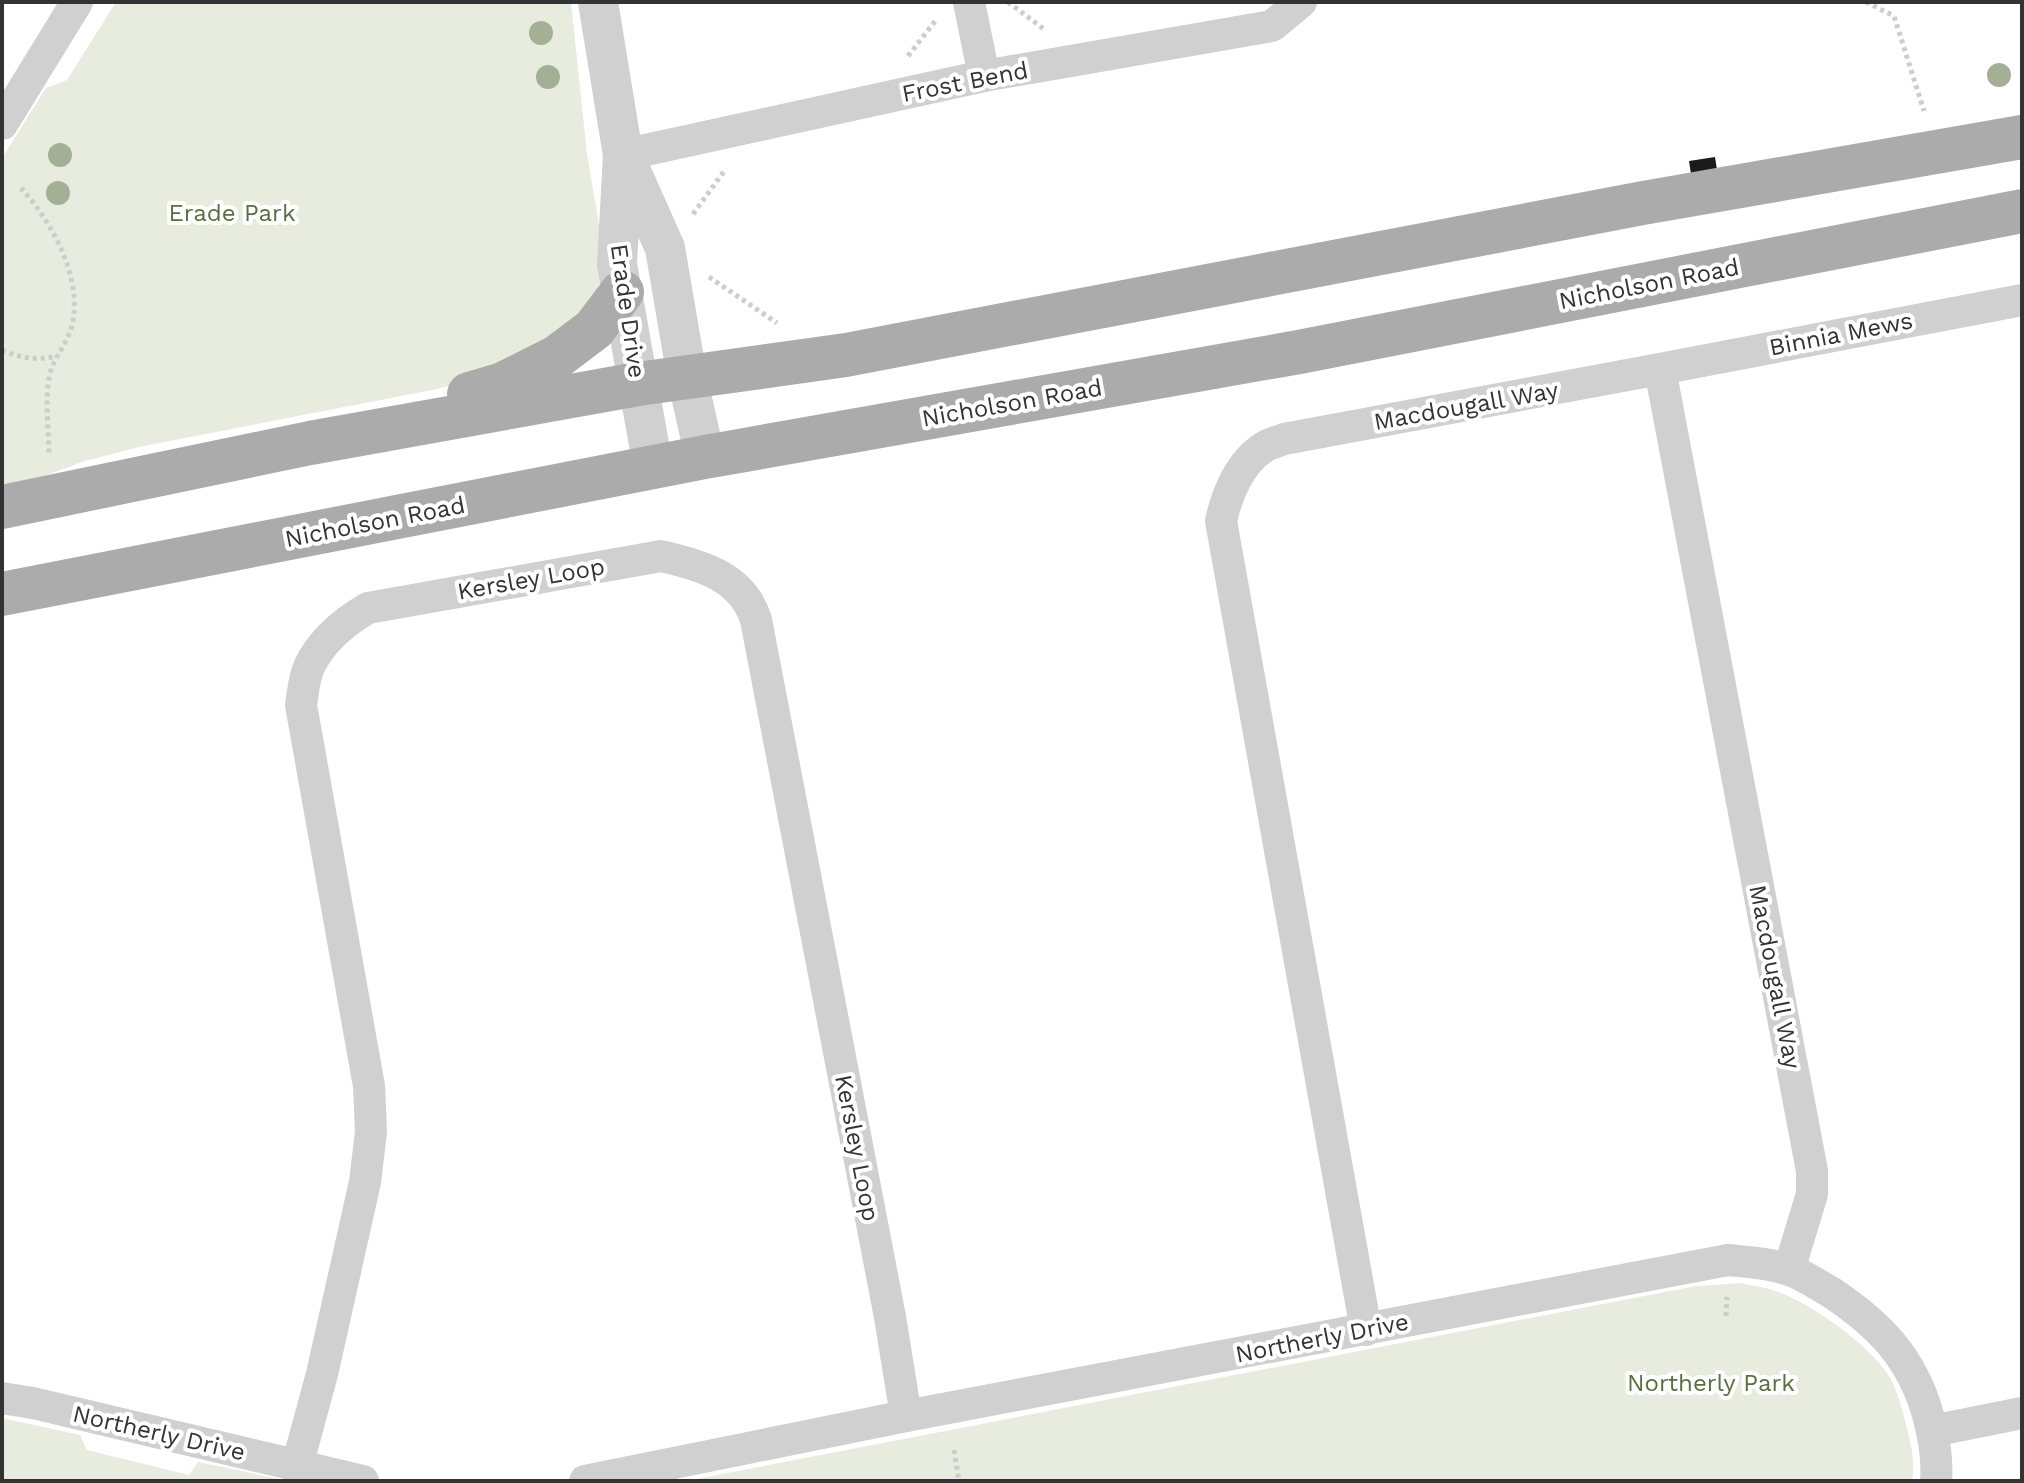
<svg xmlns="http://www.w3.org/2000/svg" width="2024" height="1483" font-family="'Work Sans',sans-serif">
<rect width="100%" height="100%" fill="#fff"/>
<g fill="#e7ecdf">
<polygon points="116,2 571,2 587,154 605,260 606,281 587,322 484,376 437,389 139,447 85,461 33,480 2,488 2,158 46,88 67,80"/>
<path d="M1742 1283C1752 1286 1763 1287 1773 1290 1810 1302 1865 1342 1887 1373 1897 1387 1904 1415 1908 1432 1912 1448 1915 1465 1912 1481H686L1696 1286Z"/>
<polygon points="2,1418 80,1435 87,1450 189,1475 198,1462 289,1481 2,1481"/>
</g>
<polygon fill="#1a1a1a" points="1715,157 1717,170 1691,174 1689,161"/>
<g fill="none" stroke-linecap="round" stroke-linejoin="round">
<g stroke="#cdcdcd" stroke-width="5" stroke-dasharray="4 4" stroke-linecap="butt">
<polyline points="1008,2 1045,30"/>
<polyline points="1866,2 1894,16 1924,111"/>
<polyline points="908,56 936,20"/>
<path d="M21 188C53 223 85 282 71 329 66 345 54 357 50 374 44 400 49 428 49 455"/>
<polyline points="693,214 725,170"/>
<polyline points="709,277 777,323"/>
<path d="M2 350C21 358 36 361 56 356"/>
<polyline points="1726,1316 1727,1297"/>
<polyline points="954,1450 959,1481"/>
</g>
<g stroke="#d0d0d0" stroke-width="32">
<polyline points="969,2 984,76"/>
<polyline points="2,124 77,2"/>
<polyline points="623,155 984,76 1272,26 1301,2"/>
<polyline points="1660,369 2022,300"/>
<path d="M1366 1330 1221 521C1227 494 1240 461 1266 446 1271 443 1278 442 1284 439L1660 369 1812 1171V1194L1789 1270"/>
<polyline points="2,1398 33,1403 363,1481"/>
<polyline points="1932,1431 2022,1413"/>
<path d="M297 1466 322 1374 365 1182 371 1132 369 1086 301 705C303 693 304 678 309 667 321 641 344 622 368 608L661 556C701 565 743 577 756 620L890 1317 906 1416"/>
<path d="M585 1481 906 1416 1728 1260C1748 1262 1769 1263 1789 1270 1804 1275 1818 1285 1832 1293 1880 1325 1912 1358 1928 1415 1934 1437 1938 1458 1936 1481"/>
</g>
<g stroke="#d0d0d0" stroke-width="40">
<polyline points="598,2 623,155 617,264 653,467"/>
<polyline points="625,158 665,248 687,377 705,457"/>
</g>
<g stroke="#ababab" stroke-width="44">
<polyline points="469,394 503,384 557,357 594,329 622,292"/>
<polyline points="2,507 310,443 638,384 846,355 1643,203 2022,137"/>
<polyline points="2,594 705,457 1299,352 2022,211"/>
</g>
</g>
<g fill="#a4b095">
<circle cx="541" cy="33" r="12"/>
<circle cx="1999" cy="75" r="12"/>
<circle cx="548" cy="77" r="12"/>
<circle cx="60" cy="155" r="12"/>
<circle cx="58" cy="193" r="12"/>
</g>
<g text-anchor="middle" stroke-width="8" stroke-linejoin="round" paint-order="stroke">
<g font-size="24" fill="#333" stroke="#fff">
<text transform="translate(965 82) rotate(-11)" y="8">Frost Bend</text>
<text transform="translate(1649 284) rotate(-11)" y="8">Nicholson Road</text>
<text transform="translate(628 311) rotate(82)" y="8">Erade Drive</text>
<text transform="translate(1841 334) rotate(-11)" y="8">Binnia Mews</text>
<text transform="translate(1012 403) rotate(-10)" y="8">Nicholson Road</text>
<text transform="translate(1466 406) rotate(-10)" y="8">Macdougall Way</text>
<text transform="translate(375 522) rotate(-11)" y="8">Nicholson Road</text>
<text transform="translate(531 579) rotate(-10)" y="8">Kersley Loop</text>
<text transform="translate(1775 977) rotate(79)" y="8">Macdougall Way</text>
<text transform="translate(857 1148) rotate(79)" y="8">Kersley Loop</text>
<text transform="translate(1322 1338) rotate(-11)" y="8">Northerly Drive</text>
<text transform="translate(159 1433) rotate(13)" y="8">Northerly Drive</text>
</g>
<g font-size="24" fill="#5a6f3f" stroke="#fff">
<text x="232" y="221">Erade Park</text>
<text x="1711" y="1391">Northerly Park</text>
</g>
</g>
<rect width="2024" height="1483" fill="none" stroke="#333333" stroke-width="8"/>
</svg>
